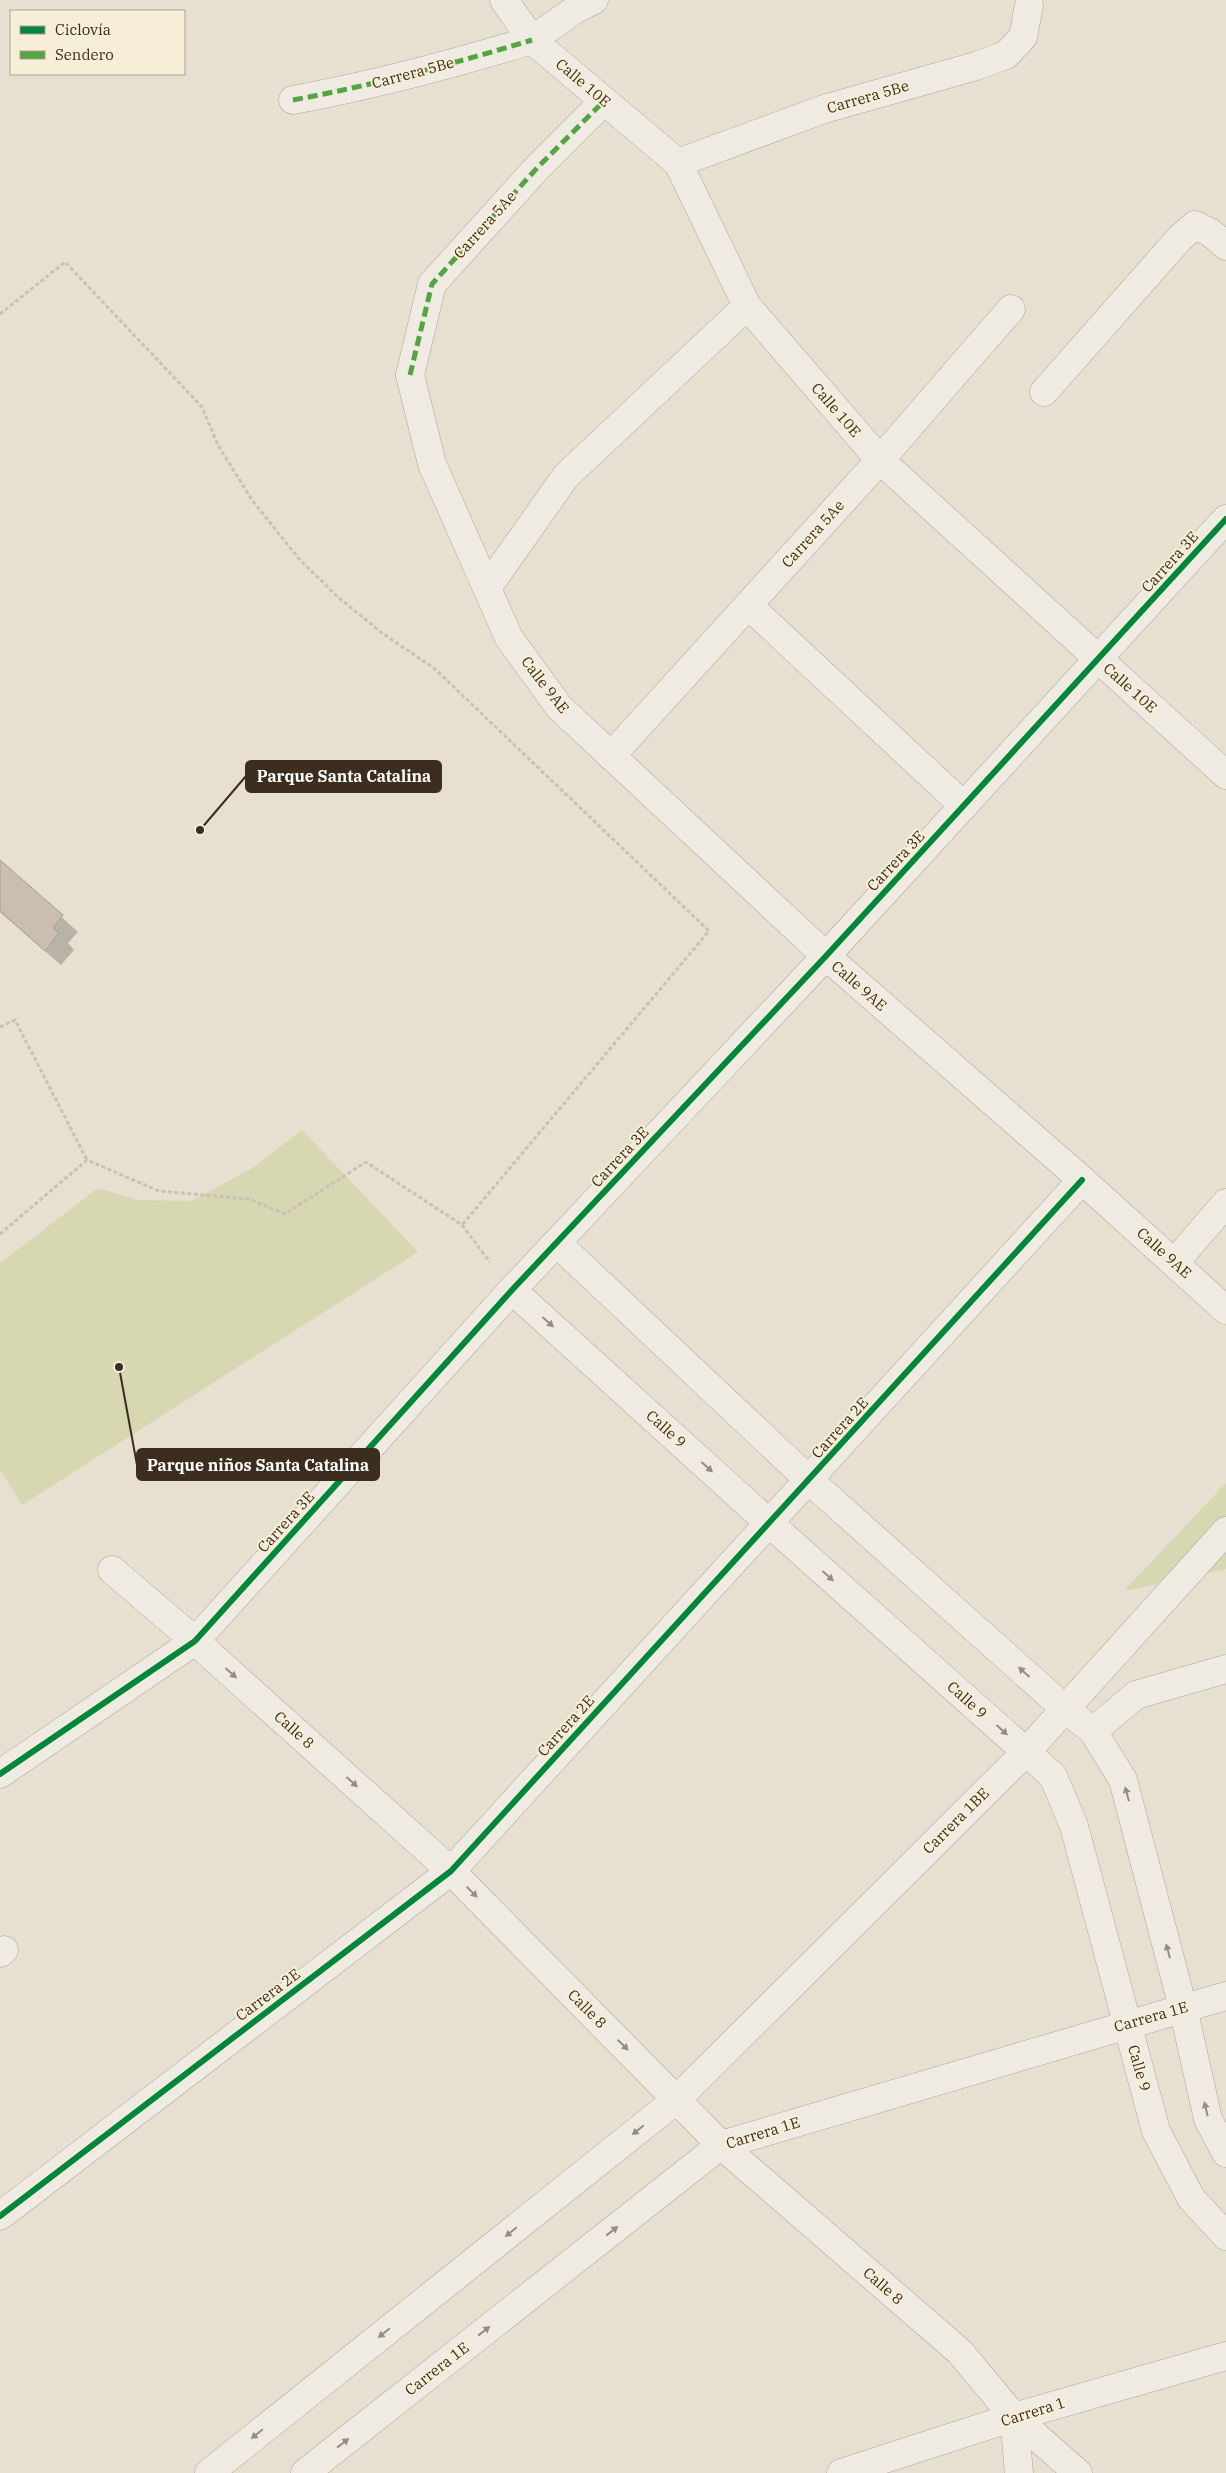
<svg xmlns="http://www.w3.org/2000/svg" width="1226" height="2473" font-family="'IBM Plex Serif',serif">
<rect width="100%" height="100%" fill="#e7e0d0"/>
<g fill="#d7d7b2">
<polygon points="302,1130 418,1252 22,1505 0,1470 0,1263 98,1188 138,1200 191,1201 251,1169"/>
<polygon points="1226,1483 1226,1569 1124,1591"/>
</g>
<polygon fill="#0003" points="0,862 78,932 68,943 74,950 61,965 0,912"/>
<polygon fill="#cbbeb1" stroke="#a89c8f" points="0,860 63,915 53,928 59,933 45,951 0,911"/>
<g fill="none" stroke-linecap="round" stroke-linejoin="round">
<g stroke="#ada598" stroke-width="29">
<g id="pedestrian">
<path d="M293 100C374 85 453 64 532 40"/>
<polyline points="410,375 432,284 537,168 604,101"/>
</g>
</g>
<g stroke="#ada598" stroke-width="29">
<g id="minor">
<polyline points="504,0 532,40 678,163 747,306 880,460 1226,775"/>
<polyline points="532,40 576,9 594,0"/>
<polyline points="678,163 824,109 976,66 1006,55 1023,37 1029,5"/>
<polyline points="410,375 432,464 509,638 559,707 826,956 1082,1180 1226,1310"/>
<polyline points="1044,392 1180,238 1195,225 1211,233 1226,246"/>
<polyline points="487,588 566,476 747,306"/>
<polyline points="748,605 964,806"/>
<polyline points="611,756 880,460 1011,309"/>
<polyline points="557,1243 809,1480 1064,1708 1093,1731 1123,1780 1183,2008 1208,2119 1226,2153"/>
<polyline points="1175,1262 1226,1203"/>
<polyline points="512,1290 769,1523 1053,1776 1074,1826 1156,2131 1191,2198 1226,2236"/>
<polyline points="112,1570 195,1641 451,1871 721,2145 960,2352 1014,2417 1078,2473"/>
<polyline points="1093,1731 1136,1695 1226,1669"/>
<polyline points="0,1774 195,1641 512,1290 826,956 1226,519"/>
<polyline points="0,1953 4,1950"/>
<polyline points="0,2216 451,1871 1082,1180"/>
<polyline points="1014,2417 1019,2473"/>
<polyline points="209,2473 676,2100 1026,1752 1226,1531"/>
<polyline points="305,2473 721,2145 1226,1996"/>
<polyline points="841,2473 1014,2417 1226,2356"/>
</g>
</g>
<g stroke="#c8c1b8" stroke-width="3" stroke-dasharray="4 2.5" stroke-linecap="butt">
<polyline points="0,314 65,262 202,407 218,445 252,500 299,559 338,597 382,633 435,669 709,931 462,1225"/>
<polyline points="0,1027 15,1020 87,1160"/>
<polyline points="0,1234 87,1160 159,1191 249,1199 285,1214 366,1162 462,1225 490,1262"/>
</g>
<use href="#pedestrian" stroke="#efebe2" stroke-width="28"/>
<use href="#minor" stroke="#efebe2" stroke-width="28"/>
<g stroke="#54a441" stroke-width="5" stroke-dasharray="10 5" stroke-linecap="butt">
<path d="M293 100C374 85 453 64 532 40"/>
<polyline points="410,375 432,284 537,168 604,101"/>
</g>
<g stroke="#f7eed7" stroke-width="9">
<g id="cycleway">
<polyline points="0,1774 195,1641 512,1290 826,956 1226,519"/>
<polyline points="0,2216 451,1871 1082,1180"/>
</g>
</g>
<use href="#cycleway" stroke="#00873e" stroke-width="6"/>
</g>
<defs><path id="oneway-solid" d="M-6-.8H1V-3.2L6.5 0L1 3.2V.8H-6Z" transform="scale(1.25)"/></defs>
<g fill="#968c80">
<use href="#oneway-solid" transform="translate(548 1322) rotate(42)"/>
<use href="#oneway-solid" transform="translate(707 1467) rotate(42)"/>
<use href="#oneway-solid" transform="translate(828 1576) rotate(42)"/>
<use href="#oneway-solid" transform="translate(1024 1672) rotate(-138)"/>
<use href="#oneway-solid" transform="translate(231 1673) rotate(42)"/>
<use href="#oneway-solid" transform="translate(1002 1730) rotate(42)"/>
<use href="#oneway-solid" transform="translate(352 1782) rotate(42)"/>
<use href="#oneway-solid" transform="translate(1127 1794) rotate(-105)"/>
<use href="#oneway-solid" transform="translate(472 1892) rotate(45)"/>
<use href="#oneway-solid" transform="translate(1168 1951) rotate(-105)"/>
<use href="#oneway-solid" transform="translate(623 2045) rotate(45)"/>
<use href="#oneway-solid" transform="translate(1206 2109) rotate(-103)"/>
<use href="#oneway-solid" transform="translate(638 2130) rotate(141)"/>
<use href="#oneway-solid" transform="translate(612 2231) rotate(-38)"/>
<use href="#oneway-solid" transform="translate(511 2232) rotate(141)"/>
<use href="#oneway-solid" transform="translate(484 2331) rotate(-38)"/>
<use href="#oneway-solid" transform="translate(384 2333) rotate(141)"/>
<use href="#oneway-solid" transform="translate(257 2434) rotate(141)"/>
<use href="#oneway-solid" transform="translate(343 2443) rotate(-38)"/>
</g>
<g text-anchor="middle" stroke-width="4" stroke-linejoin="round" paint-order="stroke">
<g font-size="15" fill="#3d2d1f" stroke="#f7eed7">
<text transform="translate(413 73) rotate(-15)" y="5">Carrera 5Be</text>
<text transform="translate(583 83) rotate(40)" y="5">Calle 10E</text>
<text transform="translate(868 97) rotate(-16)" y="5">Carrera 5Be</text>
<text transform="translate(485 225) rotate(-48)" y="5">Carrera 5Ae</text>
<text transform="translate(836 410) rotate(49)" y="5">Calle 10E</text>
<text transform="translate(813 534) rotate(-48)" y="5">Carrera 5Ae</text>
<text transform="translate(1170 562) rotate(-48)" y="5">Carrera 3E</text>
<text transform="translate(545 685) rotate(52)" y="5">Calle 9AE</text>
<text transform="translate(1130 688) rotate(42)" y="5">Calle 10E</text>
<text transform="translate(896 861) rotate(-47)" y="5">Carrera 3E</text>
<text transform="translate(859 986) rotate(41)" y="5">Calle 9AE</text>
<text transform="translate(620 1157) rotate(-47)" y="5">Carrera 3E</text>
<text transform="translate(1164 1253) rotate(42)" y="5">Calle 9AE</text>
<text transform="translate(840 1428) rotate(-48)" y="5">Carrera 2E</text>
<text transform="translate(666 1429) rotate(42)" y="5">Calle 9</text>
<text transform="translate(286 1522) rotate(-48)" y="5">Carrera 3E</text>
<text transform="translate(967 1700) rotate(42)" y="5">Calle 9</text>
<text transform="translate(566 1726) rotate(-48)" y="5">Carrera 2E</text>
<text transform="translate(294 1730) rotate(42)" y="5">Calle 8</text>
<text transform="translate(956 1821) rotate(-45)" y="5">Carrera 1BE</text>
<text transform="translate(268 1995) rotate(-37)" y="5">Carrera 2E</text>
<text transform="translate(587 2009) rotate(45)" y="5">Calle 8</text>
<text transform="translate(1151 2017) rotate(-16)" y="5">Carrera 1E</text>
<text transform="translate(1139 2068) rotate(74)" y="5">Calle 9</text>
<text transform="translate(763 2133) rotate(-17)" y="5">Carrera 1E</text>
<text transform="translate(883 2286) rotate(41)" y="5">Calle 8</text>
<text transform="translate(437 2369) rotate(-38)" y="5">Carrera 1E</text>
<text transform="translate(1033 2412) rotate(-17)" y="5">Carrera 1</text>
</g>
</g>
<path fill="none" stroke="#3d2d1f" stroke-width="2" d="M200 830L246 776M119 1367L137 1465"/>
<g fill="#3d2d1f" stroke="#f7eed7" stroke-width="2">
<circle cx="200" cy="830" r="5"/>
<circle cx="119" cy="1367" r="5"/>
</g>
<g fill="#3d2d1f" stroke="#3d2d1f" stroke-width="2">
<rect x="246" y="761" width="195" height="31" rx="5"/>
<rect x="137" y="1449" width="242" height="31" rx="5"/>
</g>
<g font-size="16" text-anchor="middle" font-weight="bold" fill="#fff">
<text x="344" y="782">Parque Santa Catalina</text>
<text x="258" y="1471">Parque niños Santa Catalina</text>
</g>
<rect x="10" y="10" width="175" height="65" fill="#f7eed7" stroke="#ada18d"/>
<rect x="20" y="26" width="25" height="8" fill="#00873e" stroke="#ada18d"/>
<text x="55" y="35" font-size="15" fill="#3d2d1f">Ciclovía</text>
<rect x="20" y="51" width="25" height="8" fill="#54a441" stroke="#ada18d"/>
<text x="55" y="60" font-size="15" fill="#3d2d1f">Sendero</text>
</svg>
